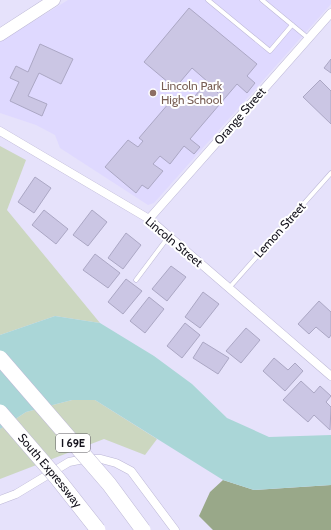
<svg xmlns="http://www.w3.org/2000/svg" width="331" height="530" font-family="Cabin,sans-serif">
<rect width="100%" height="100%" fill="#e6e2fb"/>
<polygon fill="#dfd9ff" points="68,0 331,0 331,4 154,203 148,205 60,148 55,135 36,125 0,113 0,42"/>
<g fill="#ccd7c0">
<polygon points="0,146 26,160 7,210 100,323 55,316 0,335"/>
<polygon points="72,400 95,400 157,439 145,455 104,439 0,479 0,429 26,412"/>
</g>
<polygon fill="#99a889" points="223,480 254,490 331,485 331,530 213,530 199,516 210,492"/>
<polygon fill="#aad6d7" points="55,316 100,323 154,356 192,384 227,418 269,437 331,435 331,485 254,490 223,480 95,400 72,400 26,412 0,429 0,335"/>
<g fill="#cbc6e4" stroke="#aba7c4">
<polygon points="189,8 257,64 247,76 255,83 247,93 237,84 190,139 200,147 194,154 184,146 170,164 160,156 153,164 163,171 148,189 142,185 136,193 105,167 128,140 138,147 143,141 139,138 175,96 184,104 187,100 189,103 206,83 222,96 223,95 192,68 175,88 144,62"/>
<polygon points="40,44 73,59 61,84 39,73 28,96 47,104 42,116 10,101 19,82 10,78 16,66 28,72"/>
<polygon points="331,59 331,73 324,68"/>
<polygon points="320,80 331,91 331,124 303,97"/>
<polygon points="35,177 51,188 34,213 18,202"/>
<polygon points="44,210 68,229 56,244 32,225"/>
<polygon points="92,210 107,222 88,246 73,235"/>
<polygon points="126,233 141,245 123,269 108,258"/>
<polygon points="95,254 120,273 108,288 83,270"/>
<polygon points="171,266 186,277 167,301 152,289"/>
<polygon points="126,279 142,291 123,314 108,302"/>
<polygon points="203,292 219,304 200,328 185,317"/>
<polygon points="149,297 164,309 145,333 130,321"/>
<polygon points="319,301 331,312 331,335 329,338 316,327 309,334 298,324"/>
<polygon points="185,323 200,335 182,358 167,346"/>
<polygon points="246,328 260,340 241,363 226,351"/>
<polygon points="203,342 229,358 218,374 193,358"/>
<polygon points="274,358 288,370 295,363 303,371 285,391 263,371"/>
<polygon points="301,381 314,393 320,386 331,396 326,402 331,407 330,430 314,415 308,422 283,400"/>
</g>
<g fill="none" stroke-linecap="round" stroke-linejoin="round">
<g stroke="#bdb8d6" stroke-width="5">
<g id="lane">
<polyline points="208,0 270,51 292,25"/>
<polyline points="262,0 308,38"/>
<polyline points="136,280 169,236"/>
<polyline points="229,288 331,173"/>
</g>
</g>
<g stroke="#bdb8d6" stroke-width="9">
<g id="street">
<polyline points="0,131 149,219 331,376"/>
<polyline points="149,219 331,13"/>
<polyline points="0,500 16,494 69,462 84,459 101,459 116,463 131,471 175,530"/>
</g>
</g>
<g stroke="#bdb8d6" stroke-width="13">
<polyline id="secondary" points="0,35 54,0"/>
</g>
<use href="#lane" stroke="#fff" stroke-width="4"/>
<use href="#street" stroke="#fff" stroke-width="8"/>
<use href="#secondary" stroke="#fff" stroke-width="12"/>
<g stroke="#bdb8d6" stroke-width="16" stroke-linecap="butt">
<g id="highway-bridge">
<polyline points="0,358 109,484 143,530"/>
<path id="s1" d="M0 412 57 478 98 530"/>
</g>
</g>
<use href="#highway-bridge" stroke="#fff" stroke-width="15"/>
</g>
<circle fill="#8d6e63" stroke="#fff" stroke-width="1.5" cx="153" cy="93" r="4"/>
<g text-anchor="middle" stroke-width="4" stroke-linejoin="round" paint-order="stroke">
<rect fill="#fff" stroke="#5a585f" stroke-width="1" x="56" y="434" width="34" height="18" rx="3"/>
<g font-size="11" font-weight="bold" fill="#13111b">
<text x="73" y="447">I 69E</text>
</g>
<g font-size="12" fill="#785e54" stroke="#fff" text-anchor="start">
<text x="161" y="90">Lincoln Park<tspan x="161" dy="14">High School</tspan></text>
</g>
<g font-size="12" fill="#13111b" stroke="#fff">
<text transform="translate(240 116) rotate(-49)" y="4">Orange Street</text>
<text transform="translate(280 230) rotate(-48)" y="4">Lemon Street</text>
<text transform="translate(174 242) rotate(40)" y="4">Lincoln Street</text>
<text dy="4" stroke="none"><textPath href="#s1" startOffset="77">South Expressway</textPath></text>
</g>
</g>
</svg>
